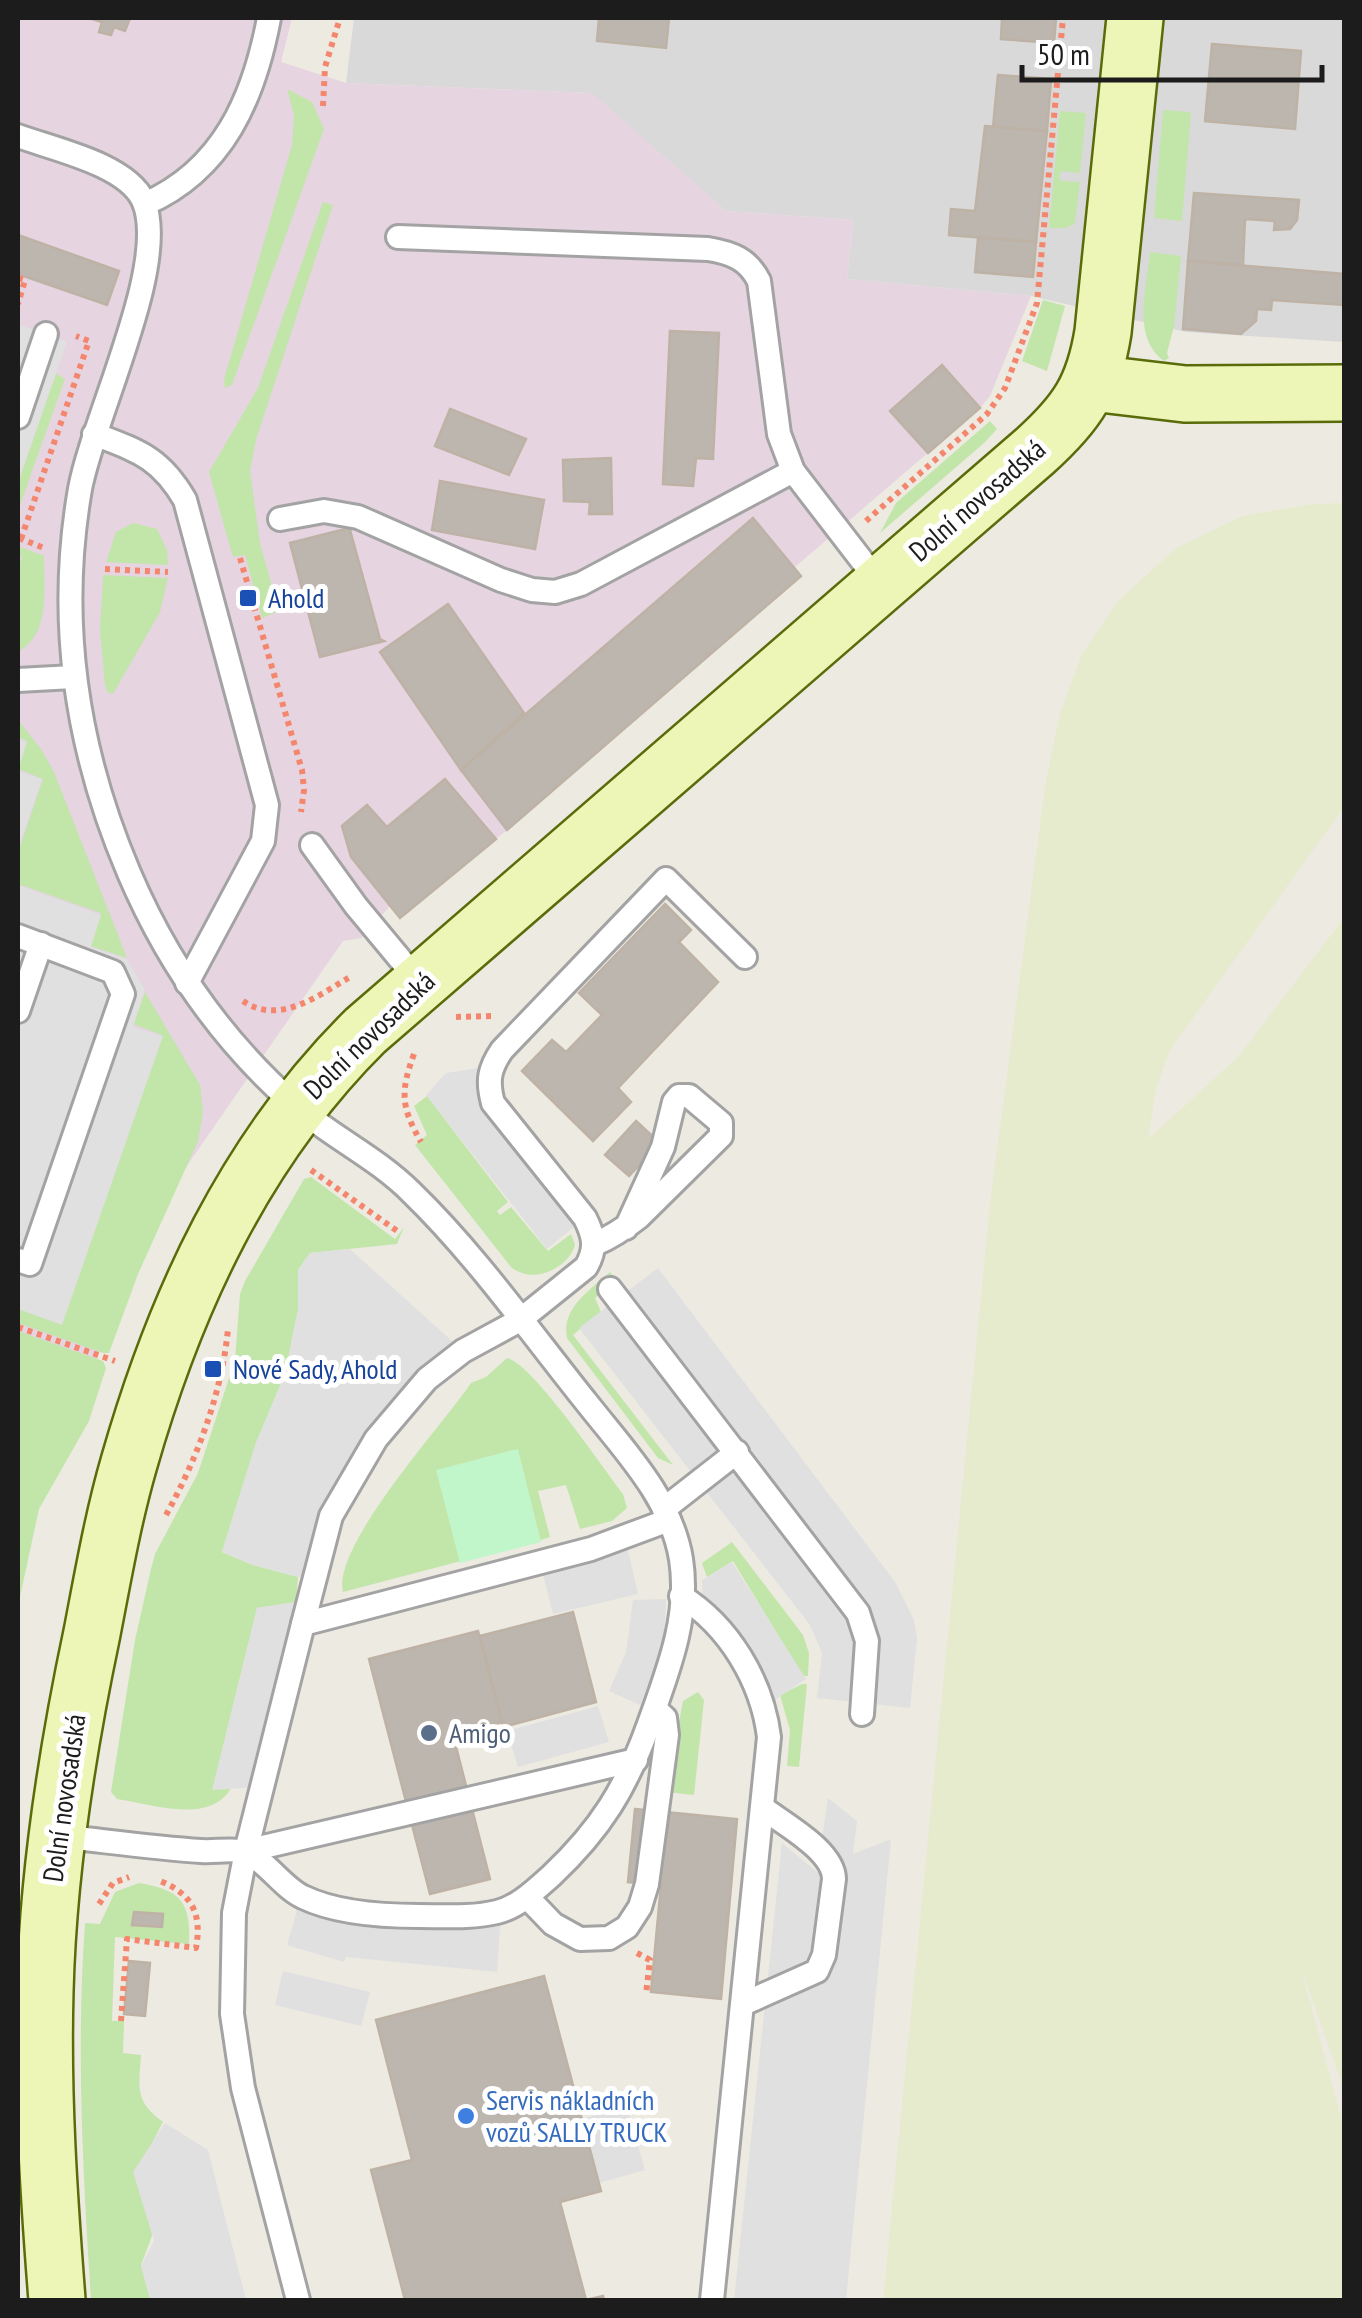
<svg xmlns="http://www.w3.org/2000/svg" width="1362" height="2318" font-family="'PT Sans Narrow',sans-serif">
<rect width="100%" height="100%" fill="#edeae2"/>
<polygon fill="#dad9d9" points="354,18 1344,18 1344,342 1186,332 1031,296 847,279 853,220 726,211 591,93 346,83"/>
<polygon fill="#e6d4e1" points="18,18 292,18 281,62 346,83 592,93 726,211 853,220 847,279 1031,296 990,396 980,408 795,567 801,576 507,830 400,918 390,906 361,938 343,941 177,1180 144,1245 98,1355 77,1420 33,1502 18,1567"/>
<polygon fill="#e7ebce" points="1344,503 1344,807 1170,1050 1156,1089 1148,1139 1239,1056 1344,918 1344,2090 1301,1968 1344,2129 1344,2300 883,2300 990,1204 1045,787 1060,713 1082,654 1119,600 1175,549 1242,516 1312,504"/>
<g fill="#c2e5aa">
<polygon points="287,89 312,102 324,129 232,385 225,388 224,379 292,145 294,115"/>
<polygon points="1163,110 1191,112 1182,221 1154,218"/>
<polygon points="1060,111 1086,113 1080,173 1061,171 1059,178 1061,181 1080,182 1075,223 1066,228 1049,228"/>
<polygon points="323,202 333,205 256,440 250,471 260,543 279,611 262,618 245,555 233,557 209,472 258,388"/>
<path d="M1150 252 1181 256 1174 326 1167 353 1169 358 1164 361C1131 337 1147 288 1150 252Z"/>
<polygon points="1043,300 1065,306 1047,371 1022,361"/>
<polygon points="54,372 65,379 18,511 18,477"/>
<polygon points="990,421 997,429 984,443 880,533 896,503"/>
<polygon points="133,523 157,529 167,550 168,565 106,562 116,532"/>
<path d="M18 546 44 556C44 590 51 633 18 652V570L22 557 18 555Z"/>
<polygon points="103,575 168,578 160,612 113,694 107,692 105,685 100,630"/>
<polygon points="18,720 41,749 54,772 127,958 90,946 101,913 18,884 18,853 43,779 18,769 27,741 18,737"/>
<polygon points="145,992 200,1085 203,1112 198,1141 138,1274 109,1353 103,1353 18,1323 18,1308 62,1322 162,1035 133,1024"/>
<path d="M427 1096 508 1202 497 1211 500 1215 511 1207 548 1251 571 1234 575 1245C568 1269 532 1285 511 1267L415 1145 427 1135 414 1106Z"/>
<path d="M311 1177 395 1239 404 1227 397 1244 310 1253 298 1270V1310L285 1374 256 1443 222 1552 253 1565 298 1577 296 1602 257 1608 213 1789 231 1788C211 1825 151 1804 117 1799L111 1792 135 1640 151 1569 155 1554 198 1473 235 1360 240 1294 245 1281 304 1179Z"/>
<path d="M610 1272 617 1281 595 1298 601 1312 573 1335 673 1465 658 1458 567 1338C561 1308 590 1290 610 1272Z"/>
<polygon points="18,1331 103,1361 106,1368 89,1421 39,1509 18,1606"/>
<path d="M507 1358C532 1363 603 1468 623 1494L627 1508 612 1521 580 1529 566 1485 538 1491 550 1537 538 1541 514 1450 440 1470 461 1561 343 1592C332 1545 443 1425 471 1383L486 1377Z"/>
<polygon points="732,1542 803,1635 809,1653 808,1676 803,1676 733,1561 707,1577 702,1563"/>
<polygon points="802,1684 807,1684 799,1767 787,1766 790,1730 780,1695"/>
<polygon points="698,1692 704,1700 694,1795 666,1792 683,1701"/>
<path d="M139 1883C181 1890 191 1902 189 1944L115 1937 112 2021H124L123 2053 141 2055C139 2087 134 2101 163 2122L137 2172 153 2233 141 2265 151 2300H91C83 2175 76 2049 85 1923L100 1924 115 1892Z"/>
</g>
<polygon fill="#c0f6c9" points="518,1449 541,1542 460,1563 436,1470"/>
<g fill="#e0e0e0">
<polygon points="18,324 67,342 18,483"/>
<polygon points="18,739 27,742 18,771 42,779 18,850"/>
<polygon points="18,885 101,915 91,947 127,959 145,990 133,1027 163,1036 62,1325 18,1309"/>
<polygon points="491,1066 488,1085 585,1218 547,1249 426,1095 446,1073"/>
<polygon points="350,1249 463,1351 376,1439 315,1576 298,1577 253,1565 222,1552 256,1443 285,1374 298,1310 298,1270 310,1253"/>
<polygon points="658,1268 895,1582 914,1620 917,1639 910,1708 817,1698 822,1653 810,1625 579,1328"/>
<polygon points="625,1538 638,1594 553,1614 540,1562"/>
<polygon points="732,1562 806,1679 764,1707 703,1610 702,1580"/>
<polygon points="666,1599 664,1644 640,1705 609,1691 626,1652 633,1600"/>
<polygon points="296,1602 308,1605 261,1787 212,1790 257,1608"/>
<polygon points="598,1706 609,1742 518,1767 507,1731"/>
<polygon points="828,1798 857,1821 853,1854 891,1839 846,2300 734,2300 782,1843 817,1872"/>
<polygon points="301,1896 353,1910 501,1912 497,1972 346,1957 344,1962 287,1945"/>
<polygon points="283,1971 370,1992 361,2026 275,2005"/>
<polygon points="627,2107 645,2170 599,2183 581,2119"/>
<polygon points="165,2123 208,2150 246,2300 150,2300 141,2266 154,2241 133,2172"/>
</g>
<g fill="#bdb6af" stroke="#beb2a5" stroke-width="2.5">
<polygon points="130,18 125,31 114,27 111,35 99,32 102,22 92,19"/>
<polygon points="599,18 669,18 666,48 597,41"/>
<polygon points="1002,18 1056,18 1054,43 1001,39"/>
<polygon points="1212,44 1301,51 1295,129 1205,121"/>
<polygon points="998,75 1051,79 1047,131 993,127"/>
<polygon points="985,126 1047,131 1036,242 949,235 951,209 975,211"/>
<polygon points="1194,193 1299,200 1297,220 1290,229 1274,230 1275,221 1245,219 1243,265 1188,261"/>
<polygon points="18,235 119,271 107,305 18,274"/>
<polygon points="978,238 1036,242 1033,277 975,272"/>
<polygon points="1188,261 1344,274 1344,305 1272,300 1271,310 1257,309 1256,321 1241,334 1183,329"/>
<polygon points="670,331 719,333 713,459 696,458 693,486 663,484"/>
<polygon points="942,365 980,408 928,453 890,411"/>
<polygon points="450,409 526,439 509,475 435,446"/>
<polygon points="611,458 612,514 589,514 590,502 564,501 563,460"/>
<polygon points="440,481 544,500 535,549 432,530"/>
<polygon points="753,518 801,576 507,830 461,770"/>
<polygon points="353,527 350,530 380,639 384,641 320,657 290,543"/>
<polygon points="448,604 524,713 461,770 380,652"/>
<polygon points="445,779 496,839 400,918 351,857 342,826 367,805 387,827"/>
<polygon points="665,904 691,930 679,942 718,982 618,1088 631,1102 593,1141 522,1071 552,1040 566,1052 602,1015 579,993"/>
<polygon points="636,1121 660,1143 629,1176 605,1155"/>
<polygon points="573,1612 596,1702 503,1727 480,1636"/>
<polygon points="478,1631 502,1722 453,1735 490,1879 430,1894 369,1659"/>
<polygon points="635,1809 737,1819 721,1999 651,1992 661,1885 628,1882"/>
<polygon points="134,1912 163,1914 162,1927 132,1925"/>
<polygon points="129,1961 150,1963 145,2016 124,2014"/>
<polygon points="544,1976 601,2191 560,2202 586,2300 603,2296 604,2300 405,2300 371,2170 412,2160 376,2020"/>
</g>
<g fill="none" stroke-linecap="round" stroke-linejoin="round">
<g stroke="#a3a3a3" stroke-width="28">
<g id="service">
<path d="M18 136C53 149 126 164 143 200 171 262 93 417 80 489 57 621 77 751 129 873 167 962 223 1042 296 1106 332 1137 377 1158 411 1192 476 1255 530 1332 587 1403 624 1450 671 1498 681 1559 690 1616 668 1671 649 1724 626 1788 601 1829 551 1876 535 1890 518 1907 497 1912 473 1918 444 1916 419 1916 383 1916 336 1913 303 1897 281 1887 264 1856 240 1851 228 1849 214 1852 201 1851 153 1848 105 1841 58 1836"/>
<path d="M145 204C223 170 254 98 269 18"/>
<path d="M398 237 708 249C732 253 748 259 759 281L779 434 793 471 880 584"/>
<polyline points="18,417 46,334"/>
<path d="M94 434C138 451 160 457 185 500L267 805 263 841 187 983"/>
<polyline points="280,519 324,511 358,517 501,580 532,590 555,592 581,584 793,471"/>
<polyline points="18,680 73,677"/>
<polyline points="312,845 356,906 420,983"/>
<polyline points="18,936 113,972 123,994 30,1264 18,1260"/>
<polyline points="18,1011 41,944"/>
<path d="M595 1244C612 1237 625 1228 639 1217L721 1136V1123L689 1096H679L674 1102 663 1147 626 1228"/>
<polyline points="610,1289 858,1613 867,1641 862,1714"/>
<polyline points="664,1509 737,1452"/>
<path d="M681 1596C729 1626 762 1681 769 1737L712 2300"/>
<path d="M303 1624 331 1516 376 1439 427 1379 463 1351 520 1320 586 1267C597 1248 594 1236 585 1218L493 1103C487 1081 489 1069 502 1050L666 879 745 957"/>
<polyline points="246,1851 636,1760"/>
<polyline points="527,1897 553,1924 580,1939 609,1938 627,1927 640,1907 647,1884 667,1735 665,1718 655,1709"/>
<path d="M743 2004 817 1971 824 1955 834 1879C834 1851 784 1824 763 1808"/>
<polyline points="298,2300 243,2088 232,2014 234,1913 246,1851 303,1624 591,1549 669,1520"/>
</g>
</g>
<g stroke="#5a6c0a" stroke-width="60">
<g id="secondary">
<polyline points="1092,383 1185,394 1344,393"/>
<path d="M57 2300C49 2198 42 2094 45 1991 48 1871 67 1751 92 1633 103 1576 113 1518 129 1463 175 1302 245 1150 365 1031L1035 451C1077 413 1094 388 1103 332L1135 18"/>
</g>
</g>
<g stroke="#f3866d" stroke-width="6" stroke-dasharray="5 5" stroke-linecap="butt">
<polyline points="323,106 325,67 340,18"/>
<polyline points="18,278 25,280 18,304"/>
<polyline points="866,521 987,414 1005,388 1037,303 1063,18"/>
<polyline points="19,538 44,548"/>
<polyline points="21,539 89,341 76,336"/>
<polyline points="240,558 302,770 304,790 301,812"/>
<polyline points="105,569 168,572"/>
<path d="M243 1001C279 1026 319 995 350 977"/>
<polyline points="456,1017 493,1016"/>
<path d="M414 1054C400 1092 401 1107 421 1142"/>
<polyline points="311,1170 400,1233"/>
<polyline points="18,1327 115,1361"/>
<path d="M166 1515C197 1459 222 1393 228 1329"/>
<polyline points="99,1904 113,1883 129,1877"/>
<polyline points="637,1953 650,1960 646,1994"/>
<path d="M121 2021 127 1939 196 1948C202 1915 193 1894 160 1881"/>
</g>
<use href="#service" stroke="#fff" stroke-width="22"/>
<use href="#secondary" stroke="#eef6b7" stroke-width="55"/>
</g>
<g fill="#1a4fb4" stroke="#fff" stroke-width="4">
<rect x="238" y="588" width="20" height="20" rx="5"/>
<rect x="203" y="1359" width="20" height="20" rx="5"/>
</g>
<circle fill="#5c6f8a" stroke="#fff" stroke-width="4" cx="429" cy="1733" r="10"/>
<circle fill="#3f7fe0" stroke="#fff" stroke-width="4" cx="466" cy="2116" r="10"/>
<g text-anchor="middle" stroke-width="10" stroke-linejoin="round" paint-order="stroke">
<g font-size="28" fill="#1c1c1c" stroke="#fff">
<text transform="translate(977 500) rotate(-41)" y="10">Dolní novosadská</text>
<text transform="translate(369 1035) rotate(-44)" y="10">Dolní novosadská</text>
<text transform="translate(64 1798) rotate(-82)" y="10">Dolní novosadská</text>
</g>
<g font-size="28" fill="#164399" stroke="#fff" text-anchor="start">
<text x="268" y="608">Ahold</text>
<text x="233" y="1379">Nové Sady, Ahold</text>
</g>
<g font-size="28" fill="#4e5e75" stroke="#fff" text-anchor="start">
<text x="449" y="1743">Amigo</text>
</g>
<g font-size="28" fill="#366cbe" stroke="#fff" text-anchor="start">
<text x="486" y="2110">Servis nákladních<tspan x="486" dy="32">vozů SALLY TRUCK</tspan></text>
</g>
</g>
<rect width="1362" height="2318" fill="none" stroke="#1c1c1c" stroke-width="40"/>
<path d="M1022 65v15h300v-15" fill="none" stroke="#1c1c1c" stroke-width="5"/>
<text x="1037" y="65" font-size="30" fill="#1c1c1c" stroke="#ffffff" stroke-width="8" paint-order="stroke">50 m</text>
</svg>
